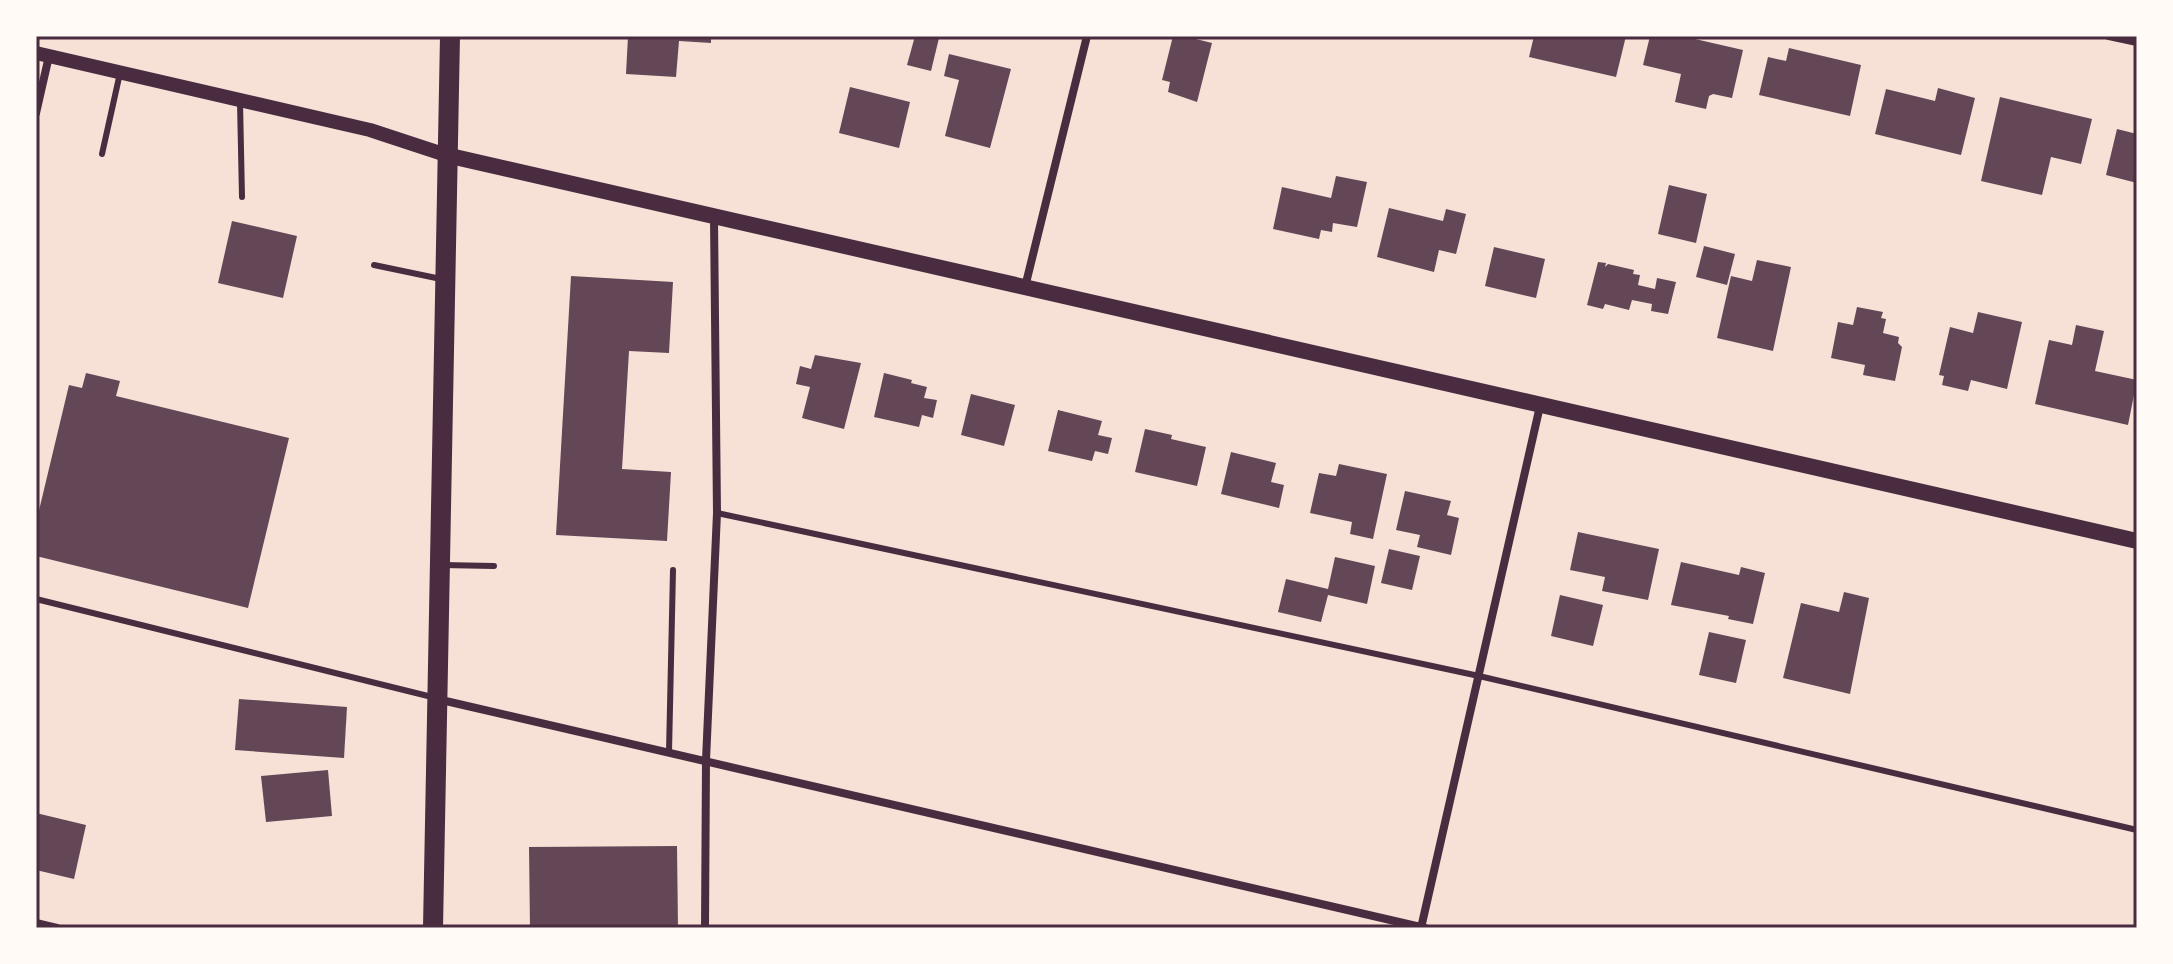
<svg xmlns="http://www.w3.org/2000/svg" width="2173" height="964" font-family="'Open Sans',sans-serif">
<rect width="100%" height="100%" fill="#f7e1d7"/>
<g fill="#644757">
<polygon points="628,36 711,36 711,43 679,41 676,77 626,74"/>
<polygon points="915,36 939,38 931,71 907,65"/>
<polygon points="1173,36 1184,36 1212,43 1197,102 1168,92 1170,82 1162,80"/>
<polygon points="1534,36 1626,36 1616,77 1529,57"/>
<polygon points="1650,36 1682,36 1743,50 1732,98 1713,94 1709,96 1706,109 1675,102 1681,74 1643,65"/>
<polygon points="1789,48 1861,65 1850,116 1759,95 1768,57 1786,61"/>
<polygon points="949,54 1011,69 990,148 945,136 959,80 944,76"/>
<polygon points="850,87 910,102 899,148 839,133"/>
<polygon points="1938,88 1975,98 1961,155 1875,134 1886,89 1935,101"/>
<polygon points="2000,97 2092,119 2081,164 2051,157 2042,195 1981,181"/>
<polygon points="2117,129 2137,134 2137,183 2106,175"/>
<polygon points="1336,176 1367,182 1357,227 1333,223 1332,232 1321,230 1319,239 1273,229 1282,187 1331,198"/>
<polygon points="1669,185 1707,194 1696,243 1658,234"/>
<polygon points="1389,208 1443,221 1446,209 1466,214 1456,254 1439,250 1434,272 1377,257"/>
<polygon points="232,221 297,236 283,298 218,283"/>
<polygon points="1704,246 1735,254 1727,285 1696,277"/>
<polygon points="1494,247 1545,259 1536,298 1485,286"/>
<polygon points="1757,260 1791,267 1773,351 1717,338 1731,276 1752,281"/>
<polygon points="1598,262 1606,263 1605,267 1608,264 1634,270 1633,274 1640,275 1638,285 1655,289 1657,278 1676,282 1668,314 1651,311 1652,304 1632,300 1629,310 1605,304 1603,309 1587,305"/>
<polygon points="571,276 673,282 669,353 629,351 622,469 671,472 667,541 556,535"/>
<polygon points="1857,307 1883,312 1881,318 1886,319 1883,333 1899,337 1898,343 1902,347 1895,381 1863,375 1865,365 1831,358 1838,322 1853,325"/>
<polygon points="1978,312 2022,322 2007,389 1971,380 1968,391 1942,385 1944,376 1939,375 1950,327 1973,333"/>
<polygon points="2076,325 2104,331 2095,371 2137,380 2128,425 2035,404 2049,340 2072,345"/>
<polygon points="815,355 861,363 844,429 802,418 810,387 796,384 800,366 811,369"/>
<polygon points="86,373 120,381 116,396 289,438 248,608 36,556 36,523 69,385 82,388"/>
<polygon points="884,373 912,380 911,383 927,387 924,398 937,400 933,418 922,415 919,427 874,417"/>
<polygon points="971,394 1015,405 1004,446 961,435"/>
<polygon points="1058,410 1102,421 1098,435 1112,438 1108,454 1095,451 1092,461 1048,451"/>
<polygon points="1145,429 1172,435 1171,439 1206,447 1197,486 1135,472"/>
<polygon points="1231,452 1276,463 1271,482 1284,485 1279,508 1221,494"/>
<polygon points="1339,464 1387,474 1373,539 1350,534 1352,522 1310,513 1319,473 1336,476"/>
<polygon points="1405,491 1451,501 1447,515 1459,518 1451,555 1417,547 1420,535 1396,530"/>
<polygon points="1578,532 1659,549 1648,600 1602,591 1605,577 1570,570"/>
<polygon points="1389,549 1420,556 1412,590 1381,583"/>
<polygon points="1335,557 1375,566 1367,604 1328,595 1321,622 1278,612 1286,579 1328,589"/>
<polygon points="1681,562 1739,575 1741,567 1765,573 1753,624 1728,619 1729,616 1671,605"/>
<polygon points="1844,592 1869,598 1850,694 1783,678 1801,603 1839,612"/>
<polygon points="1560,595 1603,605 1593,646 1551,636"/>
<polygon points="1709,632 1746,640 1736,683 1699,675"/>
<polygon points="239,699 347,707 344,758 235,750"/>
<polygon points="328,770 332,816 266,822 261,776"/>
<polygon points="36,813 86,825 74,879 36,870"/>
<polygon points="677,846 678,928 530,928 529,847"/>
</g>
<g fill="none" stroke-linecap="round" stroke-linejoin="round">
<g stroke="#4a2c40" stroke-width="6">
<polyline points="240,102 242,197"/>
<polyline points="102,154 120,73"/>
<polyline points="374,265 441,279"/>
<polyline points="717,513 1479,676 2137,830"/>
<polyline points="442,565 494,566"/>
<polyline points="36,599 432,697"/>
<polyline points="669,752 673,570"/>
</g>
<g stroke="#4a2c40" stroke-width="8">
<polyline points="2109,36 2137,42"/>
<polyline points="36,113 49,56"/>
<polyline points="1025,287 1087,36"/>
<polyline points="437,699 1425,928"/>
<polyline points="36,923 57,928"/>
<polyline points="705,928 706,760 717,513 714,218"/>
<polyline points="1421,928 1540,406"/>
</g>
<polyline stroke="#4a2c40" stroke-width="14" points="36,53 370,130 446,155"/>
<polyline stroke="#4a2c40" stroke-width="16" points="446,155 2137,541"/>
<polyline stroke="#4a2c40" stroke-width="20" points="433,928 450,36"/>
</g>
<rect width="2173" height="964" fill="none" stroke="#fffaf5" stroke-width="76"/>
<rect x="38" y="38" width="2097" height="888" fill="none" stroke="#4a2c40" stroke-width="3"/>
</svg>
